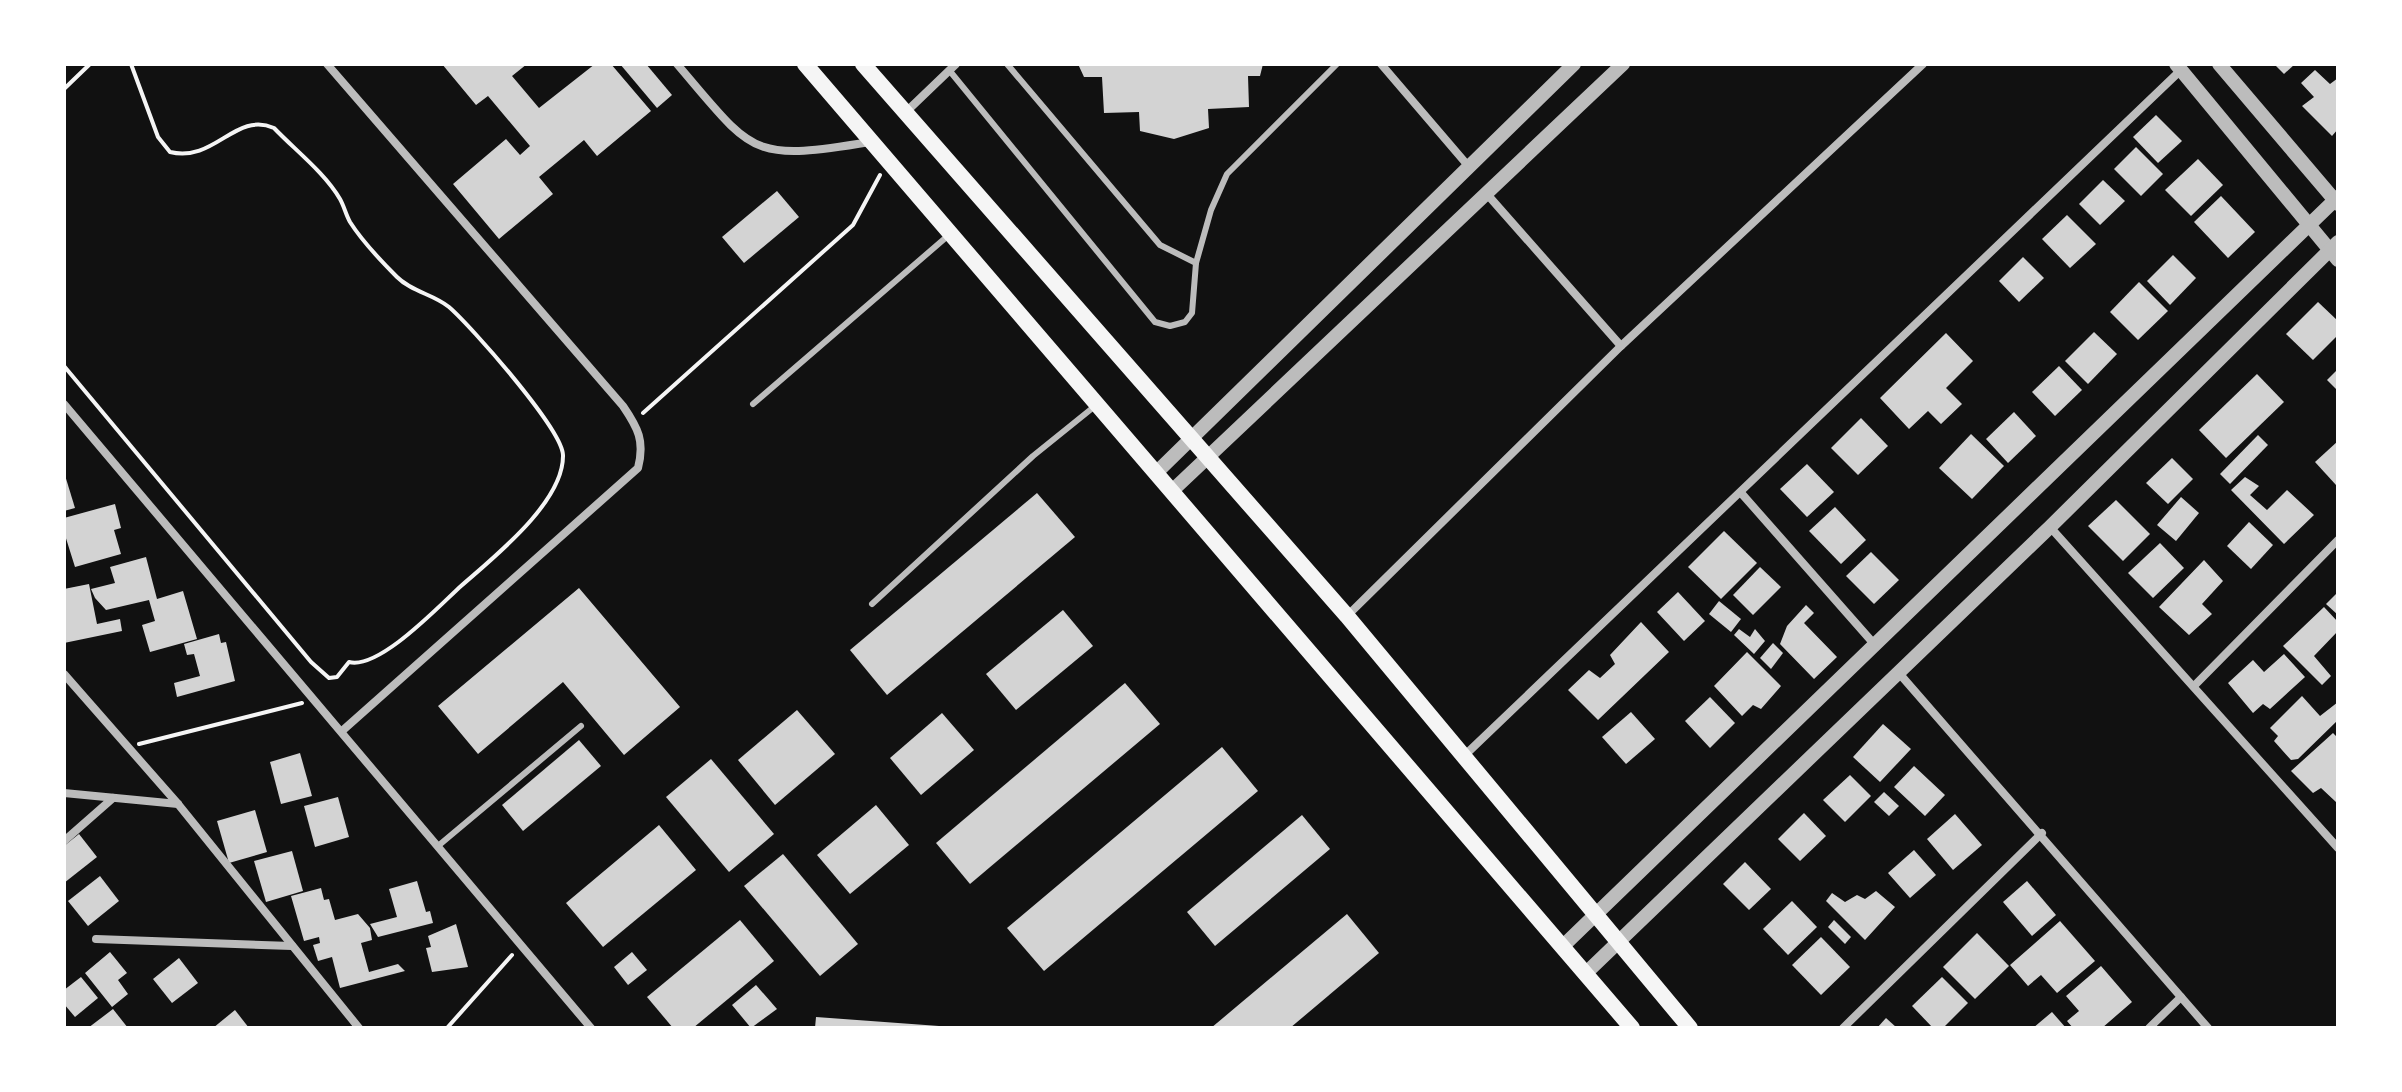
<svg xmlns="http://www.w3.org/2000/svg" width="2402" height="1092" font-family="Overpass,sans-serif">
<rect width="100%" height="100%" fill="#111"/>
<g fill="#d3d3d3">
<polygon points="442,64 527,64 512,76 539,108 595,64 611,64 651,111 597,156 584,140 539,177 553,194 499,239 453,184 506,139 520,155 530,146 488,96 476,105"/>
<polygon points="620,64 646,64 672,95 657,108"/>
<polygon points="1078,64 1263,64 1260,76 1248,76 1249,107 1208,109 1209,128 1174,139 1140,131 1139,112 1104,113 1102,77 1084,77"/>
<polygon points="2274,64 2295,64 2284,74"/>
<polygon points="2315,70 2330,84 2338,78 2338,129 2332,136 2302,106 2314,97 2301,83"/>
<polygon points="2156,115 2182,141 2158,163 2133,137"/>
<polygon points="2136,147 2163,174 2141,196 2114,169"/>
<polygon points="2198,159 2223,185 2191,216 2165,190"/>
<polygon points="2103,180 2125,201 2100,225 2079,204"/>
<polygon points="777,191 799,217 744,263 722,237"/>
<polygon points="2221,196 2255,232 2228,258 2194,222"/>
<polygon points="2067,215 2096,244 2070,268 2042,239"/>
<polygon points="2173,255 2196,278 2170,305 2147,281"/>
<polygon points="2023,257 2044,278 2019,302 1999,281"/>
<polygon points="2139,282 2168,311 2138,340 2110,312"/>
<polygon points="2318,302 2338,321 2338,335 2313,360 2286,334"/>
<polygon points="2094,332 2117,354 2088,384 2065,361"/>
<polygon points="1946,333 1973,361 1946,388 1962,404 1941,424 1928,411 1909,429 1880,398"/>
<polygon points="2059,366 2082,390 2055,416 2032,392"/>
<polygon points="2338,369 2338,391 2327,380"/>
<polygon points="2257,374 2284,402 2226,458 2199,430"/>
<polygon points="2014,412 2036,436 2008,463 1986,439"/>
<polygon points="1861,418 1888,446 1858,475 1831,448"/>
<polygon points="1971,434 2004,466 1972,499 1939,468"/>
<polygon points="2258,435 2268,445 2230,484 2220,474"/>
<polygon points="2338,441 2338,483 2336,485 2315,462"/>
<polygon points="2172,458 2193,479 2168,504 2146,483"/>
<polygon points="1807,464 1834,492 1807,517 1780,489"/>
<polygon points="64,472 75,508 64,511"/>
<polygon points="2245,477 2259,486 2250,495 2267,510 2287,490 2314,515 2284,544 2231,490"/>
<polygon points="1037,493 1075,537 887,695 850,650"/>
<polygon points="2181,497 2199,513 2176,541 2157,525"/>
<polygon points="2116,500 2150,534 2123,561 2088,526"/>
<polygon points="115,504 121,528 114,530 121,554 75,567 64,532 64,518"/>
<polygon points="1835,507 1866,540 1841,564 1809,531"/>
<polygon points="2249,522 2273,545 2251,569 2227,546"/>
<polygon points="1724,531 1757,563 1721,599 1688,567"/>
<polygon points="2160,543 2184,568 2153,598 2128,573"/>
<polygon points="1871,552 1899,580 1874,604 1846,576"/>
<polygon points="146,557 157,599 183,591 197,639 150,652 142,625 155,621 149,600 106,610 95,598 91,589 115,583 110,567"/>
<polygon points="2204,560 2223,581 2202,604 2212,614 2189,635 2159,607"/>
<polygon points="1760,567 1781,587 1753,615 1733,595"/>
<polygon points="89,584 97,624 120,619 122,631 64,643 64,589"/>
<polygon points="579,588 680,707 624,755 563,682 478,754 438,706"/>
<polygon points="1678,592 1705,621 1684,641 1657,612"/>
<polygon points="2338,592 2338,615 2326,604"/>
<polygon points="1719,601 1741,619 1731,632 1709,614"/>
<polygon points="1806,605 1814,613 1804,623 1837,657 1814,679 1780,644 1787,626"/>
<polygon points="2324,607 2338,622 2338,631 2314,656 2331,676 2322,685 2283,646"/>
<polygon points="1063,610 1093,646 1016,710 986,674"/>
<polygon points="1641,622 1669,652 1598,720 1568,690 1589,670 1600,678 1615,664 1610,655"/>
<polygon points="1739,629 1750,637 1755,629 1765,641 1754,654 1734,635"/>
<polygon points="219,634 221,643 226,642 235,681 177,697 174,683 200,676 194,654 187,655 184,644"/>
<polygon points="1773,643 1783,653 1771,669 1760,658"/>
<polygon points="1747,652 1781,686 1761,709 1753,705 1742,716 1714,686"/>
<polygon points="2284,654 2305,677 2270,709 2263,704 2253,713 2228,683 2253,660 2264,672"/>
<polygon points="1125,683 1160,724 970,884 936,843"/>
<polygon points="2302,696 2320,716 2338,702 2338,720 2298,759 2291,760 2274,741 2278,736 2270,728"/>
<polygon points="1710,697 1735,723 1710,748 1685,721"/>
<polygon points="797,710 835,754 775,805 738,760"/>
<polygon points="1631,712 1655,739 1626,764 1602,737"/>
<polygon points="942,713 974,750 921,795 890,758"/>
<polygon points="1883,724 1911,749 1880,782 1853,757"/>
<polygon points="2333,733 2338,738 2336,802 2321,788 2313,793 2291,771"/>
<polygon points="579,740 601,766 523,831 502,805"/>
<polygon points="1222,747 1258,791 1044,971 1007,928"/>
<polygon points="300,753 312,796 281,804 270,762"/>
<polygon points="711,759 774,834 729,872 666,797"/>
<polygon points="1914,766 1945,795 1925,816 1894,787"/>
<polygon points="1850,775 1871,796 1845,822 1823,800"/>
<polygon points="1884,792 1899,806 1889,816 1874,802"/>
<polygon points="338,797 349,837 315,847 304,806"/>
<polygon points="876,805 909,845 850,894 817,855"/>
<polygon points="255,810 267,852 229,863 217,821"/>
<polygon points="1804,813 1826,836 1800,861 1778,839"/>
<polygon points="1955,814 1982,845 1953,870 1927,839"/>
<polygon points="1302,815 1330,849 1215,946 1187,912"/>
<polygon points="659,825 696,870 603,947 566,903"/>
<polygon points="79,834 97,857 64,883 64,846"/>
<polygon points="1914,850 1936,875 1910,898 1888,873"/>
<polygon points="292,851 303,891 266,902 254,861"/>
<polygon points="783,854 858,944 820,976 744,886"/>
<polygon points="1745,862 1771,889 1749,910 1723,884"/>
<polygon points="100,876 119,901 88,926 68,901"/>
<polygon points="417,881 426,912 430,911 433,923 378,937 370,924 397,917 389,889"/>
<polygon points="2027,881 2056,915 2032,936 2003,902"/>
<polygon points="321,888 324,900 329,899 335,920 358,914 370,928 372,940 361,943 369,972 398,964 405,971 340,988 332,957 318,961 313,945 320,943 319,937 304,941 291,896"/>
<polygon points="1876,891 1895,907 1865,940 1826,901 1832,893 1845,902 1857,895 1865,899"/>
<polygon points="1792,901 1817,927 1788,955 1763,929"/>
<polygon points="1347,914 1379,953 1290,1028 1211,1028"/>
<polygon points="740,920 774,961 693,1028 673,1028 647,997"/>
<polygon points="1834,920 1851,937 1845,944 1828,927"/>
<polygon points="2060,921 2095,961 2057,993 2041,975 2028,986 2010,965"/>
<polygon points="456,924 468,967 432,972 426,948 431,947 428,936"/>
<polygon points="1977,933 2009,966 1975,999 1943,967"/>
<polygon points="1821,937 1850,967 1821,995 1792,965"/>
<polygon points="110,952 127,973 118,980 128,994 112,1007 85,973"/>
<polygon points="632,952 647,970 628,985 614,967"/>
<polygon points="179,958 198,983 172,1003 153,979"/>
<polygon points="2101,966 2132,1002 2102,1028 2073,1028 2067,1021 2079,1011 2066,996"/>
<polygon points="81,977 98,998 75,1017 64,1004 64,990"/>
<polygon points="1942,977 1968,1003 1943,1028 1933,1028 1912,1006"/>
<polygon points="756,985 777,1009 751,1028 732,1005"/>
<polygon points="113,1009 128,1028 88,1028"/>
<polygon points="235,1010 249,1028 213,1028"/>
<polygon points="2052,1012 2066,1028 2033,1028"/>
<polygon points="816,1017 939,1026 939,1028 815,1028"/>
<polygon points="1886,1018 1897,1028 1877,1028"/>
</g>
<g fill="none" stroke-linecap="round" stroke-linejoin="round">
<g stroke="#f5f5f5" stroke-width="4">
<polyline points="64,89 90,64"/>
<path d="M64 366 311 662 329 678 337 677 349 662C379 670 439 606 461 586 494 557 564 502 563 455 562 429 471 326 449 307 433 294 412 292 397 277 381 261 362 241 350 222 346 215 344 206 340 199 325 173 295 150 274 128 235 111 215 163 170 152L158 137 131 64"/>
<polyline points="643,413 853,225 880,175"/>
<polyline points="139,744 302,703"/>
<polyline points="447,1028 512,955"/>
</g>
<g stroke="#bcbcbc" stroke-width="6">
<polyline points="1007,64 1160,245 1196,263"/>
<polyline points="949,70 1155,322 1170,326 1185,322 1192,313 1196,263 1211,210 1227,174 1337,64"/>
<polyline points="753,404 950,234"/>
<polyline points="872,604 1033,456 1095,406"/>
<polyline points="438,846 581,726"/>
</g>
<g stroke="#bcbcbc" stroke-width="8">
<path d="M327 64 623 406C638 428 645 441 638 468L342 731"/>
<path d="M677 64C754 154 749 162 870 142"/>
<polyline points="1381,64 1470,168"/>
<polyline points="907,111 956,64"/>
<polyline points="1486,193 1621,346"/>
<polyline points="64,404 591,1028"/>
<polyline points="1742,494 1875,645"/>
<polyline points="2050,527 2338,848"/>
<polyline points="1347,616 1621,346 1923,64"/>
<polyline points="1898,672 2208,1028"/>
<polyline points="64,674 178,804 359,1028"/>
<polyline points="2194,686 2338,540"/>
<polyline points="1464,756 2181,70"/>
<polyline points="64,793 178,804"/>
<polyline points="64,841 113,798"/>
<polyline points="96,939 292,946"/>
<polyline points="1843,1028 2042,833"/>
<polyline points="2149,1028 2181,997"/>
</g>
<g stroke="#bcbcbc" stroke-width="14">
<polyline points="2176,64 2338,260"/>
<polyline points="2219,64 2338,204"/>
<polyline points="1157,472 1574,64"/>
<polyline points="1173,490 1623,64"/>
<polyline points="1562,947 2338,197"/>
<polyline points="1585,974 2050,527 2338,242"/>
</g>
<g stroke="#f5f5f5" stroke-width="16">
<polyline points="805,64 1632,1028"/>
<polyline points="863,64 1347,616 1690,1028"/>
</g>
</g>
<rect width="2402" height="1092" fill="none" stroke="#ffffff" stroke-width="132"/>
</svg>
